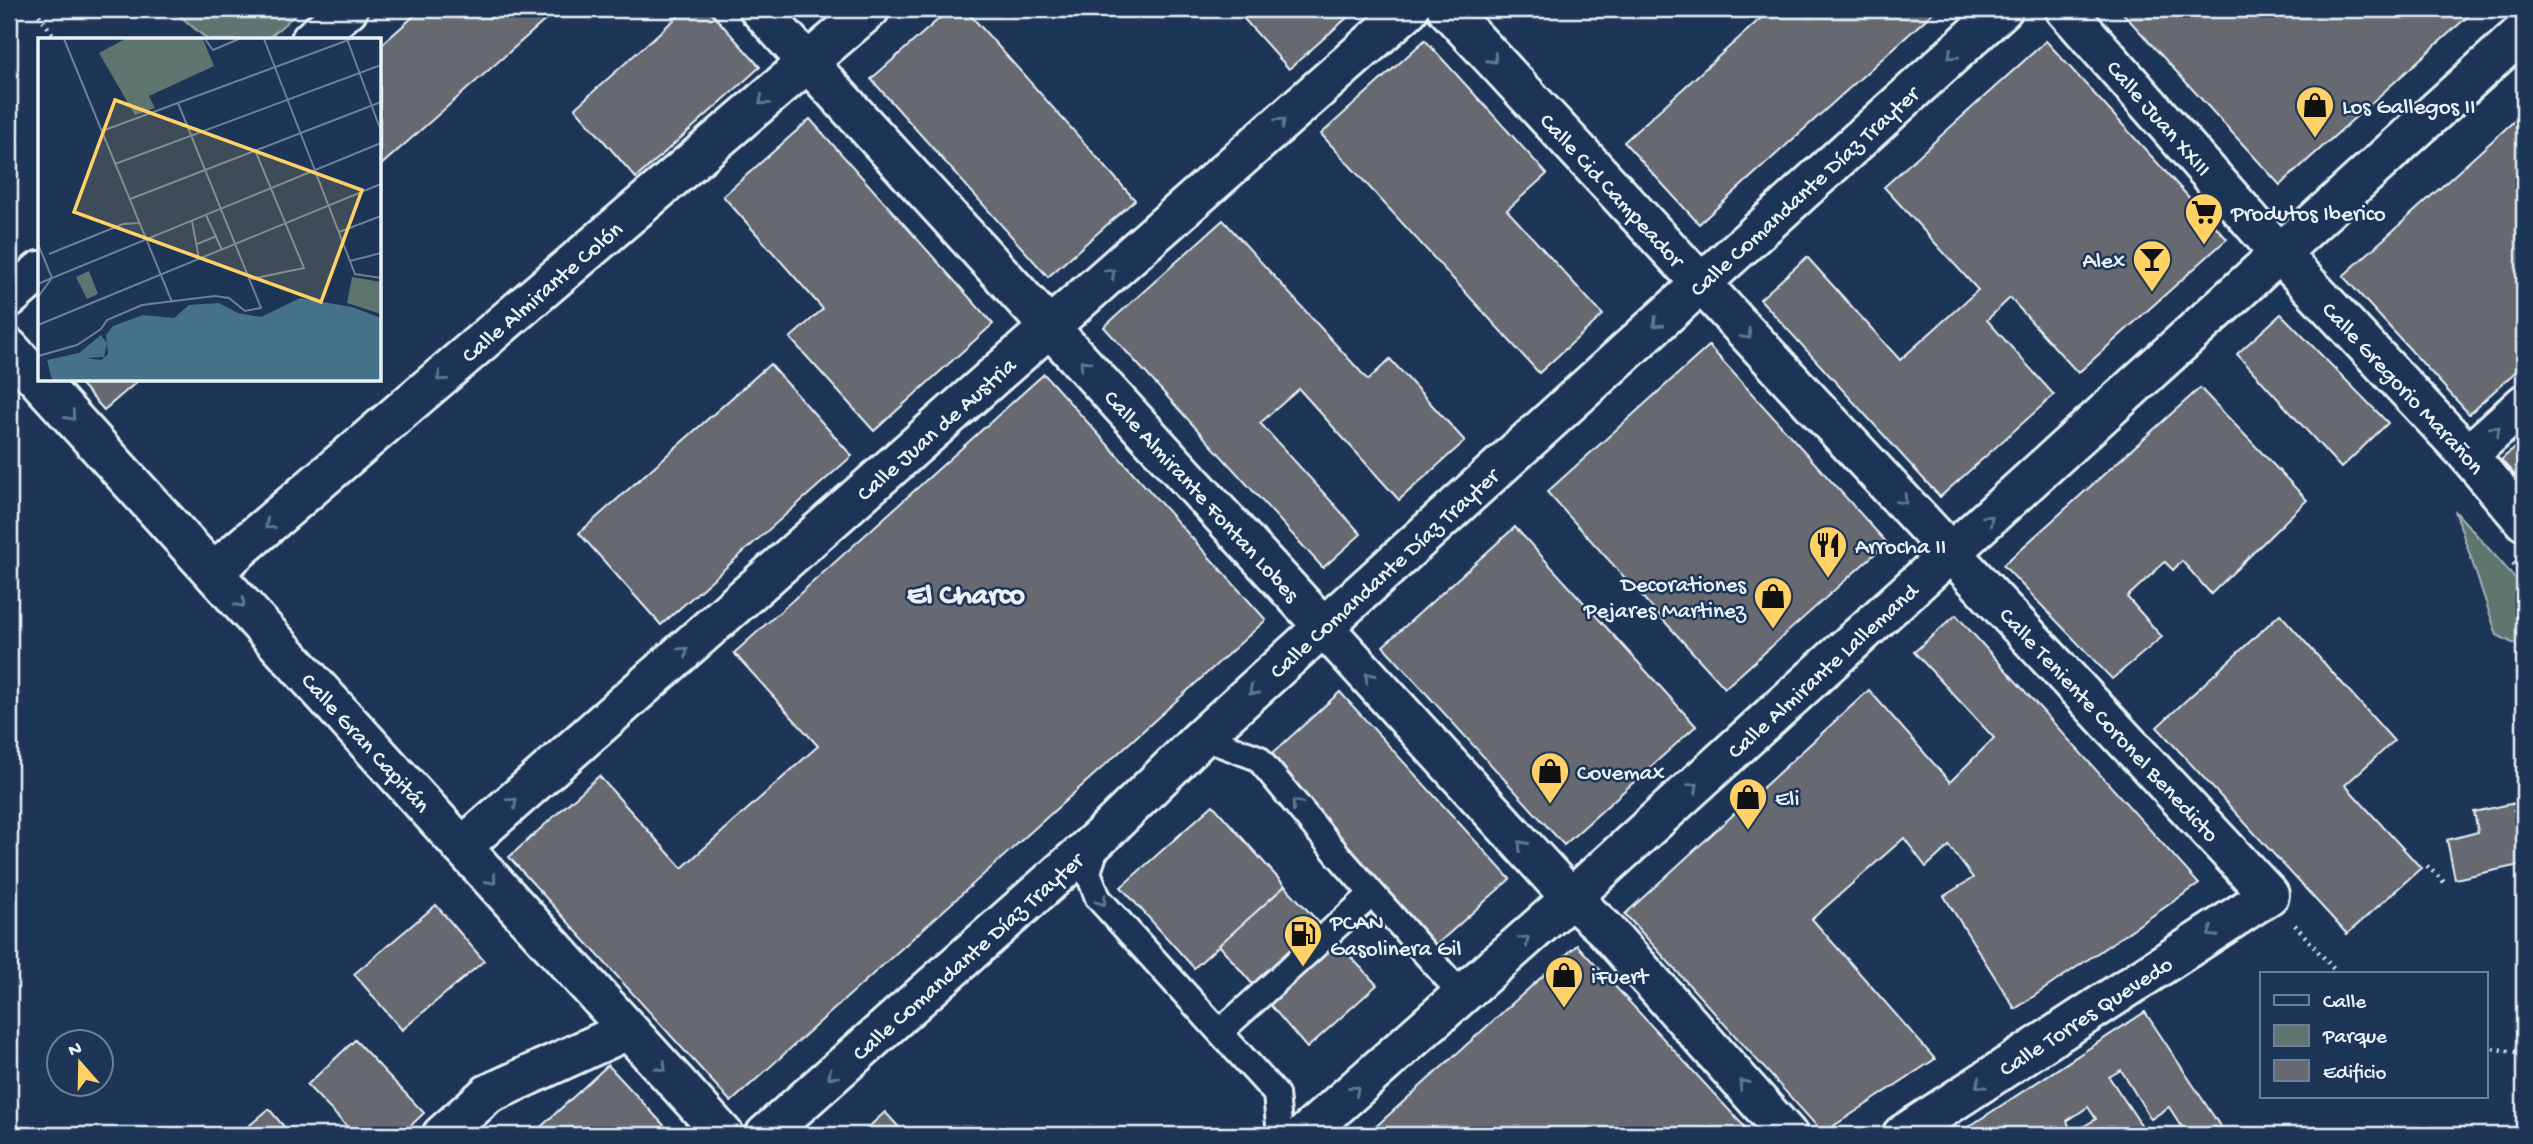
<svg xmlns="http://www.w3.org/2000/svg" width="2533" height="1144" font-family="'Gochi Hand',sans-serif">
<rect width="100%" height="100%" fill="#1d3557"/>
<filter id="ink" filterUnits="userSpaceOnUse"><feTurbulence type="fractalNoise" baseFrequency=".0143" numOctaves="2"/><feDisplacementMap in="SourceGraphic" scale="14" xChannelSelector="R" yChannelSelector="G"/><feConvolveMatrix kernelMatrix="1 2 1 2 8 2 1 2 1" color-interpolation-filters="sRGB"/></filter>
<g filter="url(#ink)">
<g fill="#5e746f" stroke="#a3b2b4" stroke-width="2">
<polygon points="172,9 302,9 266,40 208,40"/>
<polygon points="2455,511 2524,588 2524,649 2497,635"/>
</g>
<g fill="#666970" stroke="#e8f1f8" stroke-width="2" fill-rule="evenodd">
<polygon points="422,9 558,9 380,166 380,46"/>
<polygon points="686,9 708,9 760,67 636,178 575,108"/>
<polygon points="950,9 965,9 1135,200 1048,277 871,79"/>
<polygon points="1235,9 1357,9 1289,69"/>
<polygon points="1771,9 1937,9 1699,224 1624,142"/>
<polygon points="2119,9 2476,9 2280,185"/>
<polygon points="1425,40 1547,174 1507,210 1603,315 1539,373 1321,134"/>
<polygon points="2046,41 2227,239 2078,373 2010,298 1987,320 2054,395 1940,497 1760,299 1807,257 1900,360 1978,290 1884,187"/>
<polygon points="2524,112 2524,364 2469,414 2343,276"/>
<polygon points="810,119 993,324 874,431 790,338 823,309 723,196"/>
<polygon points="1223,220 1368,380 1390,359 1465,441 1399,500 1299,389 1260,423 1361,534 1323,568 1104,327"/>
<polygon points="2281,314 2388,423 2341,468 2237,354"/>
<polygon points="1709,346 1887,543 1725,688 1547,492"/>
<polygon points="770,364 852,456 661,625 579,533"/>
<polygon points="1044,374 1266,620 731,1102 509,857 599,776 682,868 818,746 734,653"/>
<polygon points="77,380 139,380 104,410"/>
<polygon points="2200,388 2307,500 2211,594 2182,561 2173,570 2165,562 2127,597 2162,637 2112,679 2003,565"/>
<polygon points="2524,439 2524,485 2501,460"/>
<polygon points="1515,527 1696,726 1564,845 1383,646"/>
<polygon points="2280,614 2394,741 2345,785 2421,868 2347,934 2157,727"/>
<polygon points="1956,615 2199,884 2015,1009 1944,896 1973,878 1949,846 1926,867 1904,838 1812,919 1935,1059 1823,1133 1625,914 1869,690 1950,782 1994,738 1914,652"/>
<polygon points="1340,692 1510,879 1435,946 1265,760"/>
<polygon points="2524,801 2524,864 2455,879 2447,840 2478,832 2474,812"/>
<polygon points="1213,805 1285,886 1194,968 1121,887"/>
<polygon points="1285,886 1377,985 1307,1048 1219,945"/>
<polygon points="436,905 484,961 402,1030 354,974"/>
<polygon points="1577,945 1752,1135 1374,1135 1371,1131"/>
<path d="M2145 1012 2226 1135H2187L2169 1107 2151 1119 2121 1070 2109 1077 2148 1135H1956ZM2088 1107 2096 1119 2072 1133 2067 1121Z"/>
<polygon points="355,1040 424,1113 401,1135 355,1135 307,1085"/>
<polygon points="608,1065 673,1135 532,1135"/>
<polygon points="269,1109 291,1135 238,1135"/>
<polygon points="885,1112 906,1135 860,1135"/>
</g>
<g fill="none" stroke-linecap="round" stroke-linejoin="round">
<g stroke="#e8f1f8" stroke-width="30">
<g id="lane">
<polyline points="1202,737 1258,758 1339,856 1463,996"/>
<polyline points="1098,842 1088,872 1098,898 1276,1094 1280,1135"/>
<polyline points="1221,1031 1372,894"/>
</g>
</g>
<g stroke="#e8f1f8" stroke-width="44">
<g id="street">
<path id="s1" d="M759 9 1571 898 1604 928 1788 1135"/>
<path id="s2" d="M1447 9C1719 306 1996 599 2269 895L1902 1135"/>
<path id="s3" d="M2065 9 2281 255 2468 455 2524 521"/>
<polyline points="311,40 348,9"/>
<polyline points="9,298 40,271"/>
<path id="s4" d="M9 348 724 1135"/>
<polyline points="2468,455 2524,404"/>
<path id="s5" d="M213 572 870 9"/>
<path id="s6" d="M462 847 1409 9"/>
<polyline points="442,1135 488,1094 628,1030"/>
</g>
</g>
<g stroke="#e8f1f8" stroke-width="44">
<g id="secondary">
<path id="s7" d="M765 1135 1099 838 1202 737 2003 9"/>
<path id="s8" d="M1304 1135 1571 898 2524 31"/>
</g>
</g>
<g stroke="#e8f1f8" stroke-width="4.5" stroke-dasharray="2 5" stroke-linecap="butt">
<polyline points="35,9 57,40"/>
<polyline points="2513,563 2524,575"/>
<polyline points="2513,803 2516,817"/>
<polyline points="2427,866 2445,883"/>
<polyline points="2295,925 2338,974"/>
<polyline points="2486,1047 2524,1054"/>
</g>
<use href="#lane" stroke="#1d3557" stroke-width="24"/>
<use href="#street" stroke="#1d3557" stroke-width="38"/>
<use href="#secondary" stroke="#1d3557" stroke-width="38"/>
</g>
<defs><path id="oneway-chevron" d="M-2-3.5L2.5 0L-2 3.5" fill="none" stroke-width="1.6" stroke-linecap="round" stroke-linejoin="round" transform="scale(1.75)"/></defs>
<g stroke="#64778f">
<use href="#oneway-chevron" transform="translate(1952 55) rotate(138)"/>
<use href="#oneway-chevron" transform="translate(1493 59) rotate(48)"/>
<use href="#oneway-chevron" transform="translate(763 101) rotate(139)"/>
<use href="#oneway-chevron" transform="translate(1281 122) rotate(-42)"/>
<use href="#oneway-chevron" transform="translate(1111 273) rotate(-42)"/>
<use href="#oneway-chevron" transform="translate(1657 323) rotate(138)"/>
<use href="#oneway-chevron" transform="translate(1747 335) rotate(47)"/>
<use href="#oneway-chevron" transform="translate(1084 364) rotate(-132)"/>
<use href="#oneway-chevron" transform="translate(441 377) rotate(139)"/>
<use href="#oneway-chevron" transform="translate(71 416) rotate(48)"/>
<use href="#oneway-chevron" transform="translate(2496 430) rotate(-42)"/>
<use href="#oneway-chevron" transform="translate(1903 500) rotate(47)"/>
<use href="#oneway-chevron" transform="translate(1989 519) rotate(-42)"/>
<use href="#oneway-chevron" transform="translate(269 525) rotate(139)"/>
<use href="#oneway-chevron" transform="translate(241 603) rotate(48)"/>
<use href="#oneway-chevron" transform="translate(684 651) rotate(-42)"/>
<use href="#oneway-chevron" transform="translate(1369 677) rotate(-132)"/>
<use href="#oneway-chevron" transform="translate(1253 691) rotate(138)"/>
<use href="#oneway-chevron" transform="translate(1694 787) rotate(-42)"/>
<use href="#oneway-chevron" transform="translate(513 802) rotate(-42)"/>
<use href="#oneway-chevron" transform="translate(1296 804) rotate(-130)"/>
<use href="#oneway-chevron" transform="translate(1522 845) rotate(-132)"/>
<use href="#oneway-chevron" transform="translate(492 880) rotate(48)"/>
<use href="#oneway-chevron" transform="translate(1102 901) rotate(54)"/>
<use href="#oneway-chevron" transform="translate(2212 933) rotate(147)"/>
<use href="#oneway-chevron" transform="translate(1525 940) rotate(-42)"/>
<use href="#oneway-chevron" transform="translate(662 1067) rotate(48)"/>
<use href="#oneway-chevron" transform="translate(832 1075) rotate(138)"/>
<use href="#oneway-chevron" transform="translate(1743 1084) rotate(-132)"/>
<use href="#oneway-chevron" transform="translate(1980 1084) rotate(147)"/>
<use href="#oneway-chevron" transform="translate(1355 1090) rotate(-41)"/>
</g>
</g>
<defs>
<g id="shop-pin" transform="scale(2.0125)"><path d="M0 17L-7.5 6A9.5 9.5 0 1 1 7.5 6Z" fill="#ffd166" stroke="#1d3557"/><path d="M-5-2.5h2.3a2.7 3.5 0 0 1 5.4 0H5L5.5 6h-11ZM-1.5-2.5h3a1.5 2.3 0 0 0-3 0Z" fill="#111"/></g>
<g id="supermarket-pin" transform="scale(2.0125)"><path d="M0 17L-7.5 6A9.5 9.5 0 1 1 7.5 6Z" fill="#ffd166" stroke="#1d3557"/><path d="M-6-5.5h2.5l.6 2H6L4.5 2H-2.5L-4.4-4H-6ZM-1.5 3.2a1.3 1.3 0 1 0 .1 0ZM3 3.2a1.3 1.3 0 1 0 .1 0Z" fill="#111"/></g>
<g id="bar-pin" transform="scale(2.0125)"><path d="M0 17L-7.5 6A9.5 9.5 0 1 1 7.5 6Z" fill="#ffd166" stroke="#1d3557"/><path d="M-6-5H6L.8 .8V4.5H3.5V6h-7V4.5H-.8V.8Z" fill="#111"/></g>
<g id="restaurant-pin" transform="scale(2.0125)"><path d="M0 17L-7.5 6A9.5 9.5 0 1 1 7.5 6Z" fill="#ffd166" stroke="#1d3557"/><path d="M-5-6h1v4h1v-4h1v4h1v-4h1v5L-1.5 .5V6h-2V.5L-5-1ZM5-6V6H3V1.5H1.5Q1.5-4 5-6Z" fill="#111"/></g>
<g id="fuel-pin" transform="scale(2.0125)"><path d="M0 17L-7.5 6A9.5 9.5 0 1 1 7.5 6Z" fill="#ffd166" stroke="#1d3557"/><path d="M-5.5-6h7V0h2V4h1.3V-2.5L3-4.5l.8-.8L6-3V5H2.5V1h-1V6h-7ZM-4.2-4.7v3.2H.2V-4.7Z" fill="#111"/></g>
</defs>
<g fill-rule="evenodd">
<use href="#shop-pin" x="2315" y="105"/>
<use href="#supermarket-pin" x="2204" y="212"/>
<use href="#bar-pin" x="2152" y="259"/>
<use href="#restaurant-pin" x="1828" y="545"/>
<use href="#shop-pin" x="1773" y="596"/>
<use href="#shop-pin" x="1550" y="771"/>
<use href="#shop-pin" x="1748" y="797"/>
<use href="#fuel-pin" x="1303" y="934"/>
<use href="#shop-pin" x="1564" y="975"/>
</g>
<g text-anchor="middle" stroke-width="5" stroke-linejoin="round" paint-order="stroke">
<g font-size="23" fill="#e8f1f8" stroke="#1d3557" text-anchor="start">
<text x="2342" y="113">Los Gallegos II</text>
<text x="2231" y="220">Produtos Iberico</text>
<text x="2125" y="267" text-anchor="end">Alex</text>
<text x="1855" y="553">Arrocha II</text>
<text x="1746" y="591" text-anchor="end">Decorationes<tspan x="1746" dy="26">Pejares Martinez</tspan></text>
<text x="1577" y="779">Covemax</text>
<text x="1775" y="805">Eli</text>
<text x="1330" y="929">PCAN<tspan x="1330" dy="26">Gasolinera Gil</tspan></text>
<text x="1591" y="983">iFuert</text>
</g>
<g font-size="23" fill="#e8f1f8" stroke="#1d3557">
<text dy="8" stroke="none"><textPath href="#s3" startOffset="144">Calle Juan XXIII</textPath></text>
<text dy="8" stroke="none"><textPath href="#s2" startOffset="245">Calle Cid Campeador</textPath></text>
<text dy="8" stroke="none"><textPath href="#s7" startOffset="1404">Calle Comandante Díaz Trayter</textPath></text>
<text dy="8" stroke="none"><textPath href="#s5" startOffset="432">Calle Almirante Colón</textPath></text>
<text dy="8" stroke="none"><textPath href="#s3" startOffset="508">Calle Gregorio Marañon</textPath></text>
<text dy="8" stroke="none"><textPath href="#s6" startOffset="632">Calle Juan de Austria</textPath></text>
<text dy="8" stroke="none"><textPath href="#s1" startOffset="658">Calle Almirante Fontan Lobes</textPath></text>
<text dy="8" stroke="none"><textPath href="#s7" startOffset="836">Calle Comandante Díaz Trayter</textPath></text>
<text dy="8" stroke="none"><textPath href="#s8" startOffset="696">Calle Almirante Lallemand</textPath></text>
<text dy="8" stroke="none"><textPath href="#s2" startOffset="975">Calle Teniente Coronel Benedicto</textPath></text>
<text dy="8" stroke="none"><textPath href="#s4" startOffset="532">Calle Gran Capitán</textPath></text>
<text dy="8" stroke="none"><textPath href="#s7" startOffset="270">Calle Comandante Díaz Trayter</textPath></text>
<text transform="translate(2085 1015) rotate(-33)" y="8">Calle Torres Quevedo</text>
</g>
<g font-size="30" font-weight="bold" fill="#e8f1f8" stroke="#1d3557">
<text x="966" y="603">El Charco</text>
</g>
</g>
<g transform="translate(38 38)">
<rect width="343" height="343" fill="#1d3557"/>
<path d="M87 1H165L176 28 111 58 117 70 97 77 61 15ZM51 233 60 256 49 261 38 239ZM314 239 343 244V276L309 265Z" fill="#5e746f"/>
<path d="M262 260 314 269 343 280V342H14L9 322 41 315 63 297 69 305 66 319 48 320 63 322 70 316 68 297 75 288 105 277 136 280 151 267 181 265 200 275 223 279Z" fill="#457189"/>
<path fill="none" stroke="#6e8097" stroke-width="2" d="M26 1 134 264M167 1 175 12 201 1M226 1 317 236 343 240M309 1 343 93M64 93 313 1M77 126 343 27M92 161 343 64M168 177 184 212M154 183 161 221M301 194 343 178M0 206 14 240 0 246M159 206 179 198M11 216 85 186 101 185M312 223 343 215M213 241 266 230 217 112M0 259 14 240 343 105M0 287 343 146M0 318 39 307 63 291 69 282 104 267 177 258 191 260 207 273 223 270 140 65"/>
<path fill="#ffd166" fill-opacity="0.15" stroke="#ffd166" stroke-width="3.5" d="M77 62 324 152 283 264 36 174Z"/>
<rect width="343" height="343" fill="none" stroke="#e8f1f8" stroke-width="3.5"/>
</g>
<rect width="2533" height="1144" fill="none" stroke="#1d3557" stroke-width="35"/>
<rect x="18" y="18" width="2498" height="1109" fill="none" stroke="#e8f1f8" stroke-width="2.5" filter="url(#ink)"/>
<rect x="2260" y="972" width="228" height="126" fill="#1d3557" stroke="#6e8097" stroke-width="2"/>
<rect x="2274" y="995" width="35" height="10" fill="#1d3557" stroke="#6e8097" stroke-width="2"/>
<text x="2323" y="1007" font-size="21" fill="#e8f1f8">Calle</text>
<rect x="2274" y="1025" width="35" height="21" fill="#5e746f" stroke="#6e8097" stroke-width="2"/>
<text x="2323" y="1042" font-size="21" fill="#e8f1f8">Parque</text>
<rect x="2274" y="1060" width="35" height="21" fill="#666970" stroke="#6e8097" stroke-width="2"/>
<text x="2323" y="1078" font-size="21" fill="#e8f1f8">Edificio</text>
<g transform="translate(80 1063) rotate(340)"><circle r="33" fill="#1d3557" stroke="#6e8097" stroke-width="2"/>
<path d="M0-5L12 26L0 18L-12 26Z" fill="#ffd166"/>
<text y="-10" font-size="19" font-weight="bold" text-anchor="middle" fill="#e8f1f8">N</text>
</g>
</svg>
